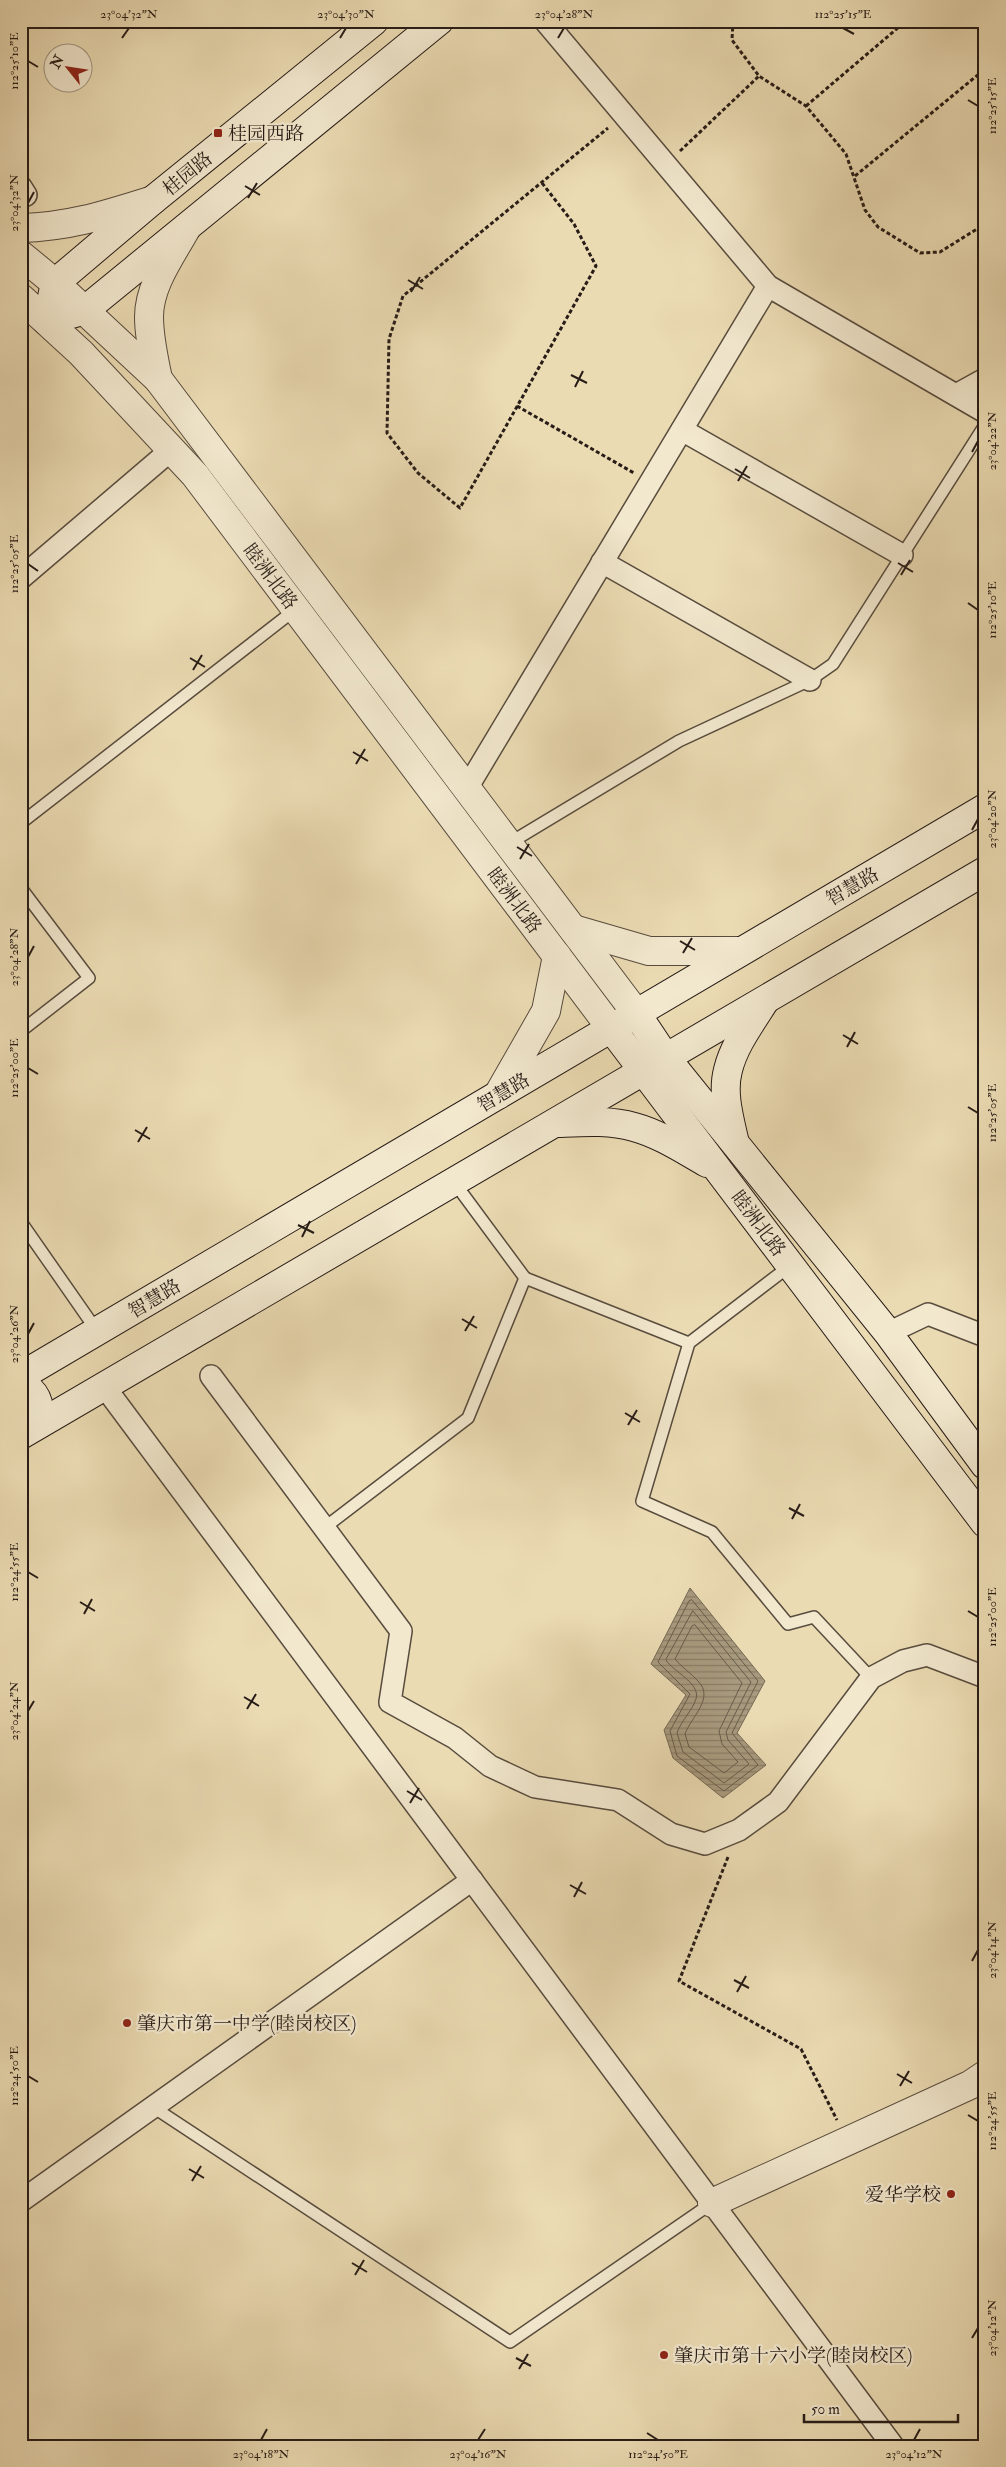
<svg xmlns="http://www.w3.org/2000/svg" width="1006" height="2467" font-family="'IM FELL Double Pica','Noto Serif SC',serif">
<defs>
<pattern id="water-rules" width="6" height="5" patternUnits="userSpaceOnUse" patternTransform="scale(1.25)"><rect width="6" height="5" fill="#a89a7e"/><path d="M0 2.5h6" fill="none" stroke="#897d66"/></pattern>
</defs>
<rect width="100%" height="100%" fill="#ebdbb3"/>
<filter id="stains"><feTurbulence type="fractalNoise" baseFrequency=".004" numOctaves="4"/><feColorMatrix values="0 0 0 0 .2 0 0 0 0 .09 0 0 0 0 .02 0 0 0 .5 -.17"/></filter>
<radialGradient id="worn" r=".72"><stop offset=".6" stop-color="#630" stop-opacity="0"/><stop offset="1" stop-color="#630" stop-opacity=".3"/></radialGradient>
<polygon fill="url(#water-rules)" stroke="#746855" points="690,1588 765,1681 737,1733 766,1765 723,1798 673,1758 664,1730 686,1695 651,1664"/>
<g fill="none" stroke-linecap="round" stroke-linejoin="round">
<g stroke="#685b4a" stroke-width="1">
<polygon points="692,1600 758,1681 732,1733 758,1765 724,1791 677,1756 670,1731 690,1694 658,1662 689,1601"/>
<path d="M693 1611 751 1682 726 1732 728 1740 749 1764 724 1783 683 1752 677 1733C681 1721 692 1711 696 1699 701 1683 672 1671 666 1660Z"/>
<path d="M695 1625 742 1683 719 1731 722 1744 738 1762 724 1773 689 1747 685 1734C691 1717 715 1698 698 1681 691 1673 681 1667 675 1659L692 1626Z"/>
</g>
<g stroke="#584c3e" stroke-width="14">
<g id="service">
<polyline points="21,823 296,609"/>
<polyline points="508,844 679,741 810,680 833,664 985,425"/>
<polyline points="21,888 89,978 21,1031"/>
<polyline points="454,1182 525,1278"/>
<polyline points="21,1222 97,1331"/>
<polyline points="791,1265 689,1343 642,1501 712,1532 788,1624 814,1617 871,1678"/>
<polyline points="324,1528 468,1418 525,1278 689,1343"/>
<polyline points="153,2107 510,2342 712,2203"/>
</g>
</g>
<g stroke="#584c3e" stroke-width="24">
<g id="minor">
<polyline points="545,21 768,286 985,412"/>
<polyline points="21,187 26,195"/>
<polyline points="956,395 985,379"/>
<polyline points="682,430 902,555"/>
<polyline points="602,562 810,680"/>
<polyline points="21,578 171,450"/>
<polyline points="467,788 768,286"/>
<polyline points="888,1333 928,1314 985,1336"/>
<polyline points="211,1376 401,1631 390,1702 455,1738 490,1766 535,1787 618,1800 671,1834 705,1844 739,1830 778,1802 871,1678 903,1661 927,1655 985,1677"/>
<polyline points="104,1386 893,2446"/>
<polyline points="21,2201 472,1880"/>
</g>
</g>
<g stroke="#584c3e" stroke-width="30">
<g id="tertiary">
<path d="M21 228C70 227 108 214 153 200"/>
<polyline points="21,255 55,283 158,379 636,1013"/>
<polyline points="21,298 81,353 195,475 611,1028"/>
<path d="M158 379C154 359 149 338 149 317 149 285 171 256 186 229"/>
<polyline points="573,929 649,951 741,951"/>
<polyline points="498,1095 546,1011 557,956"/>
<polyline points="712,2203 970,2085 985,2075"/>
</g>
</g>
<g stroke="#271c17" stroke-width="30">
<g id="secondary">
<polyline points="374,21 153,200 55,283 47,321 85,310 439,21"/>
<polyline points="636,1013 666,1058 888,1333 985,1465"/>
<polyline points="611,1028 985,1523"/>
<path d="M557 1123C583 1122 609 1120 634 1127 660 1134 684 1150 707 1163"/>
<path d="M734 1139C729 1117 722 1092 728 1070 734 1045 751 1023 764 1002"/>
<polyline points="21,1376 985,808"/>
<path d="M21 1384C38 1392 41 1407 39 1424"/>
<polyline points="21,1435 985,871"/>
</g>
</g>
<g stroke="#271c17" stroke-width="3" stroke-dasharray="4 2.5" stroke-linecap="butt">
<polyline points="733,21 732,40 759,76 806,106 846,154 865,210 878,227 920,253 940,252 985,224"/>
<polyline points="806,106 906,21"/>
<polyline points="680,151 759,76"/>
<polyline points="855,176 985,69"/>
<polyline points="542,183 574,224 596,266 460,508 418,473 387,433 389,339 403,296 608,128"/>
<polyline points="517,406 634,473"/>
<polyline points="728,1857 679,1981 801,2049 837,2120"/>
</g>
<use href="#service" stroke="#f2e8ce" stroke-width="11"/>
<use href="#minor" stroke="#f2e8ce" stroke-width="21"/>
<use href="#tertiary" stroke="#f2e8ce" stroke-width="28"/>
<use href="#secondary" stroke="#f2e8ce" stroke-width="28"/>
</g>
<path fill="none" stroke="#271c17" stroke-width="2" d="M843 28 854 34M122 38 129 28M340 38 346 28M558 38 564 28M28 61 38 67M968 100 978 106M245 186 260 195M248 198 257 183M28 203 34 192M408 280 423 289M411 292 420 277M571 375 587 383M575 387 583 371M972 452 978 441M735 469 750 478M738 481 747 466M898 563 913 572M28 564 38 571M901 575 910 560M968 603 978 610M190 658 205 667M193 670 202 655M353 752 368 761M356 764 365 749M972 830 978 819M517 847 532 856M520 859 529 844M680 941 695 950M683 953 692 938M28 957 34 946M843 1035 858 1044M847 1047 855 1032M28 1068 38 1074M968 1107 978 1113M135 1130 150 1139M138 1142 147 1127M298 1225 314 1233M302 1237 310 1221M462 1319 477 1328M465 1331 474 1316M28 1334 34 1323M625 1413 640 1422M628 1425 637 1410M789 1508 804 1516M792 1519 800 1504M28 1572 38 1578M80 1602 95 1611M968 1611 978 1617M84 1614 92 1599M244 1697 259 1706M247 1709 256 1694M28 1711 34 1701M407 1791 422 1800M410 1803 419 1788M570 1885 586 1894M574 1897 582 1882M972 1961 978 1950M734 1980 749 1988M737 1992 746 1976M897 2074 912 2083M28 2076 38 2082M900 2086 909 2071M968 2115 978 2121M189 2169 204 2178M192 2181 201 2166M352 2263 367 2272M355 2275 364 2260M972 2338 978 2328M516 2358 531 2366M519 2369 528 2354M647 2433 658 2440M261 2440 267 2429M478 2440 485 2429M914 2440 920 2429"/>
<g fill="#8f2418" stroke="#f2e8ce" stroke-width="2">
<rect x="213" y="128" width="10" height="10" rx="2.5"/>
<circle cx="127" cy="2023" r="5"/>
<circle cx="951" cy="2194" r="5"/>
<circle cx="664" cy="2355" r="5"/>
</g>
<g text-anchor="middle" stroke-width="4.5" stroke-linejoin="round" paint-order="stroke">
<g font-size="19" fill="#271c17" stroke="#f2e8ce" text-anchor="start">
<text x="228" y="140">桂园西路</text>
<text x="137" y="2030">肇庆市第一中学(睦岗校区)</text>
<text x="941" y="2201" text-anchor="end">爱华学校</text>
<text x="674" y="2362">肇庆市第十六小学(睦岗校区)</text>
</g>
<g font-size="19" fill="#271c17" stroke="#f2e8ce">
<text transform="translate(187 173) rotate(-39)" y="7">桂园路</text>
<text transform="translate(271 576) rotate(53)" y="7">睦洲北路</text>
<text transform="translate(852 886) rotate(-30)" y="7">智慧路</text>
<text transform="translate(515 900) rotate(53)" y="7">睦洲北路</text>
<text transform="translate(503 1092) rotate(-31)" y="7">智慧路</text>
<text transform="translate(759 1223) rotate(53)" y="7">睦洲北路</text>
<text transform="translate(154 1298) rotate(-31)" y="7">智慧路</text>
</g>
</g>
<rect width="1006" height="2467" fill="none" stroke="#ebdbb3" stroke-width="55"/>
<g transform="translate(68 68) rotate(300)"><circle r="24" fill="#f2e8ce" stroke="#a19685"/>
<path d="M0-4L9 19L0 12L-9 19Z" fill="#8f2418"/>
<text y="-8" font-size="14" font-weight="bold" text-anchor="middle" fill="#271c17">N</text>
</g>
<path d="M804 2414v8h154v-8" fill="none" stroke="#271c17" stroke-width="2.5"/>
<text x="811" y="2414" font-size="15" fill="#271c17" stroke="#f2e8ce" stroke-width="4" paint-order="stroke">50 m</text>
<rect x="28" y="28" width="950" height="2412" fill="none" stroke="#271c17" stroke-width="2"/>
<g font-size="12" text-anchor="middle" fill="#271c17">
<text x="129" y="18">23°04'32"N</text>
<text x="346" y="18">23°04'30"N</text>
<text x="564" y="18">23°04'28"N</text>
<text x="843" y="18">112°25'15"E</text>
<text transform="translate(14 61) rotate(-90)" y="4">112°25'10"E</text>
<text transform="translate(992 106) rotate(-90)" y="4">112°25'15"E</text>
<text transform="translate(14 203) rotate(-90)" y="4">23°04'32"N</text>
<text transform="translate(992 441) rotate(-90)" y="4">23°04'22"N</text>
<text transform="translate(14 564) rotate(-90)" y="4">112°25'05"E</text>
<text transform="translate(992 610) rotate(-90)" y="4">112°25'10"E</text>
<text transform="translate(992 819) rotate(-90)" y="4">23°04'20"N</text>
<text transform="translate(14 957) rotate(-90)" y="4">23°04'28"N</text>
<text transform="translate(14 1068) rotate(-90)" y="4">112°25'00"E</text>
<text transform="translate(992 1113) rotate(-90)" y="4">112°25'05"E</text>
<text transform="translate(14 1334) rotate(-90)" y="4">23°04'26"N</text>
<text transform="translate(14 1572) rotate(-90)" y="4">112°24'55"E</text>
<text transform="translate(992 1617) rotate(-90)" y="4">112°25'00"E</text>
<text transform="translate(14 1711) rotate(-90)" y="4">23°04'24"N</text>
<text transform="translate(992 1950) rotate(-90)" y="4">23°04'14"N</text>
<text transform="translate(14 2076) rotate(-90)" y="4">112°24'50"E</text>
<text transform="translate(992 2121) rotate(-90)" y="4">112°24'55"E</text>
<text transform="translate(992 2328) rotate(-90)" y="4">23°04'12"N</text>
<text x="261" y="2458">23°04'18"N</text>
<text x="478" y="2458">23°04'16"N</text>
<text x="658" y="2458">112°24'50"E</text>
<text x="914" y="2458">23°04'12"N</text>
</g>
<rect width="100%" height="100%" filter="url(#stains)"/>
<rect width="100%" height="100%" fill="url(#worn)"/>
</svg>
